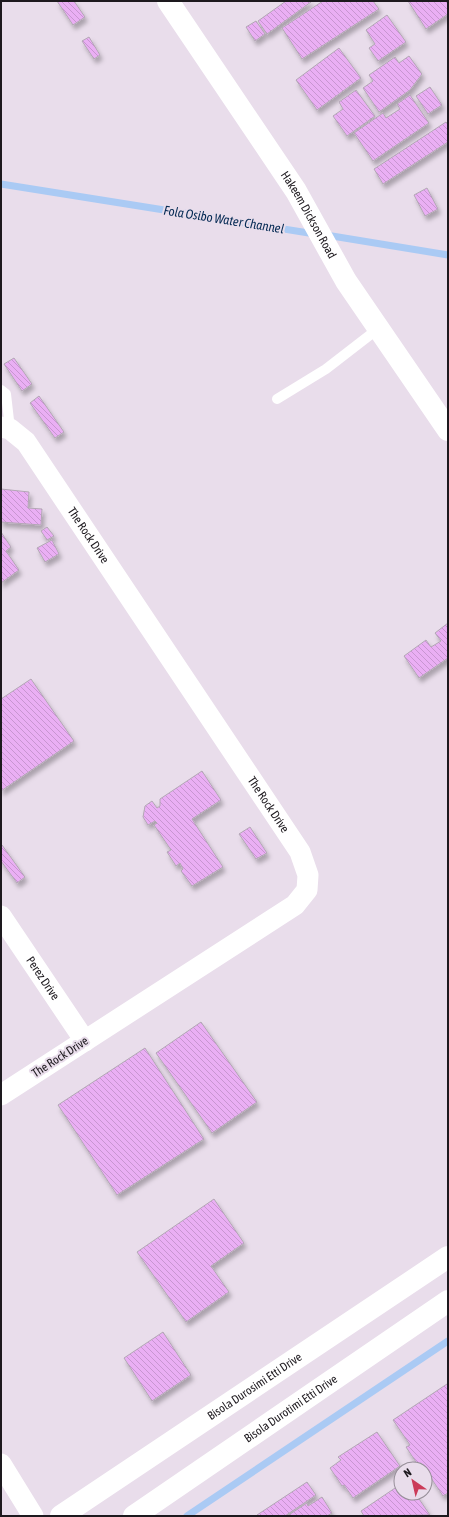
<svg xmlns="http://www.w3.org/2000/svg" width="449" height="1517" font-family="'Asap Condensed',sans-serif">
<defs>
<pattern id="building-back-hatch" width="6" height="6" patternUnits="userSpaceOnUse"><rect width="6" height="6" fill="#eaaff4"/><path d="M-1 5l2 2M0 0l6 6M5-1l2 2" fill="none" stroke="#c896d1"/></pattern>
<filter id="shadow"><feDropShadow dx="2.5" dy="4.5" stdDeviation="2" flood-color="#0004"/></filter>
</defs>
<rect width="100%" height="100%" fill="#e9ddeb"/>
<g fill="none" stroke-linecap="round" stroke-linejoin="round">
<g stroke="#aacaf4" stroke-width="7">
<polyline points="1,184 315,234"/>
<polyline points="326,235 448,255"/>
<polyline points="187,1516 448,1341"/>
</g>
</g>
<g fill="url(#building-back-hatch)" stroke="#b2a7b4" filter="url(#shadow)">
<polygon points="57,1 74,1 85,17 73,25"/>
<polygon points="286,1 311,1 311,2 267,34 258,21"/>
<polygon points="323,1 373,1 379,9 302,59 282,28"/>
<polygon points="408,1 448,1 448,14 426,29"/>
<polygon points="387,15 406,42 378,61 369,48 375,44 366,30"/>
<polygon points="256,21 265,34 255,41 246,27"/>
<polygon points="89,37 100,55 94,59 82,41"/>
<polygon points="339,48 361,78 317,110 296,80"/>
<polygon points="409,56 422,74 410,90 379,112 363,88 373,81 369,75 395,57 399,63"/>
<polygon points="430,87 442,105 428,114 416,96"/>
<polygon points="356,90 375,116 347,136 333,116 343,109 339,102"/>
<polygon points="410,95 429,123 373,161 354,133 383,113 386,118 400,109 397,104"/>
<polygon points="446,122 448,125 448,142 383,184 374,169"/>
<polygon points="427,188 438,209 425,216 414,195"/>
<polygon points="14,358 32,384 22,391 4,364"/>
<polygon points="39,396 64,432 55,438 30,403"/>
<polygon points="1,489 29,492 28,508 42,509 41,525 1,522"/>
<polygon points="47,527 54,536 47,540 41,531"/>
<polygon points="1,532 11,547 6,551 19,570 1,583"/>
<polygon points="52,540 59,554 45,562 37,548"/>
<polygon points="448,623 448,658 419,678 404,656 426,640 431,647 441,641 435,633"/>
<polygon points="31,679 74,741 1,791 1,699"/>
<polygon points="202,771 221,800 192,819 223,867 192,886 181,871 183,869 180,863 176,866 167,852 171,850 154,825 157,823 155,821 148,825 143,817 145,806 152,801 157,808 160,806 160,799"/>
<polygon points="250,827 267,853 256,859 239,834"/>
<polygon points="1,845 2,845 25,877 17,883 1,861"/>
<polygon points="201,1022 257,1102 212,1133 156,1053"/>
<polygon points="145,1048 204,1139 117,1195 58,1105"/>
<polygon points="214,1199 244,1243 211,1266 229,1292 186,1322 137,1252"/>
<polygon points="163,1332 191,1375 152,1401 124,1358"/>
<polygon points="447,1384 448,1386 448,1493 443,1496 421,1463 418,1465 406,1447 410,1445 393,1420"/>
<polygon points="377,1432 400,1466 353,1498 344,1485 342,1486 330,1468 341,1460 338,1457"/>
<polygon points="307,1482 316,1495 285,1516 258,1516 257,1515"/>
<polygon points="401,1484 401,1493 415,1493 430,1515 364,1516 361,1511"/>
<polygon points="322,1497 332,1513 327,1516 287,1516 307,1503 308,1506"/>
</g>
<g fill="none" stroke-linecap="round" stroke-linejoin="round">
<g stroke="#fff" stroke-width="10">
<polyline points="1,390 6,394 10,429"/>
<polyline points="277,399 326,369 379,328"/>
</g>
<g stroke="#fff" stroke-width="21">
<path id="s1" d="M1 427 10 429 26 442 300 852 308 875 307 890 295 905 1 1095"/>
<path id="s2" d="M1 916 85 1041"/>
<polyline points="1,1464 33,1516"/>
</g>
<path stroke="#fff" stroke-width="22" id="s3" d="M168 1 296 191 346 281 448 430"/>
<g stroke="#fff" stroke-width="22">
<path id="s4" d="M61 1516 448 1257"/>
<path id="s5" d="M134 1516 448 1301"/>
</g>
</g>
<g text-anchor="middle" stroke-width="4" stroke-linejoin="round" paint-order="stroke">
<g font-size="12" fill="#1d191e" stroke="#e9ddeb">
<text dy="4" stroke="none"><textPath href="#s3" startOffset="256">Hakeem Dickson Road</textPath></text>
<text dy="4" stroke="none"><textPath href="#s1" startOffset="142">The Rock Drive</textPath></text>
<text dy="4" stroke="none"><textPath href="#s1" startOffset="466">The Rock Drive</textPath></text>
<text dy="4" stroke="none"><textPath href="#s2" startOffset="75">Perez Drive</textPath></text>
<text transform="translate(60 1057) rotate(-33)" y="4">The Rock Drive</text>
<text dy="4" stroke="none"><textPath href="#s4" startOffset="233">Bisola Durosimi Etti Drive</textPath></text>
<text dy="4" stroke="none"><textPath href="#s5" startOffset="190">Bisola Durotimi Etti Drive</textPath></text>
</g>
<g font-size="13" font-style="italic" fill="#052a54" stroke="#e9ddeb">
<text transform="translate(224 219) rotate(9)" y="5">Fola Osibo Water Channel</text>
</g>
</g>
<rect width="449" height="1517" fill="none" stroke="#1d191e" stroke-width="4"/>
<g transform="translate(413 1481) rotate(326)"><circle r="19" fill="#e9ddeb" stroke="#978f99"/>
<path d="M0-3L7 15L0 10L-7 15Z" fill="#cb3b59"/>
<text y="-6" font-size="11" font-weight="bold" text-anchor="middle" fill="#1d191e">N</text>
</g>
</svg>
